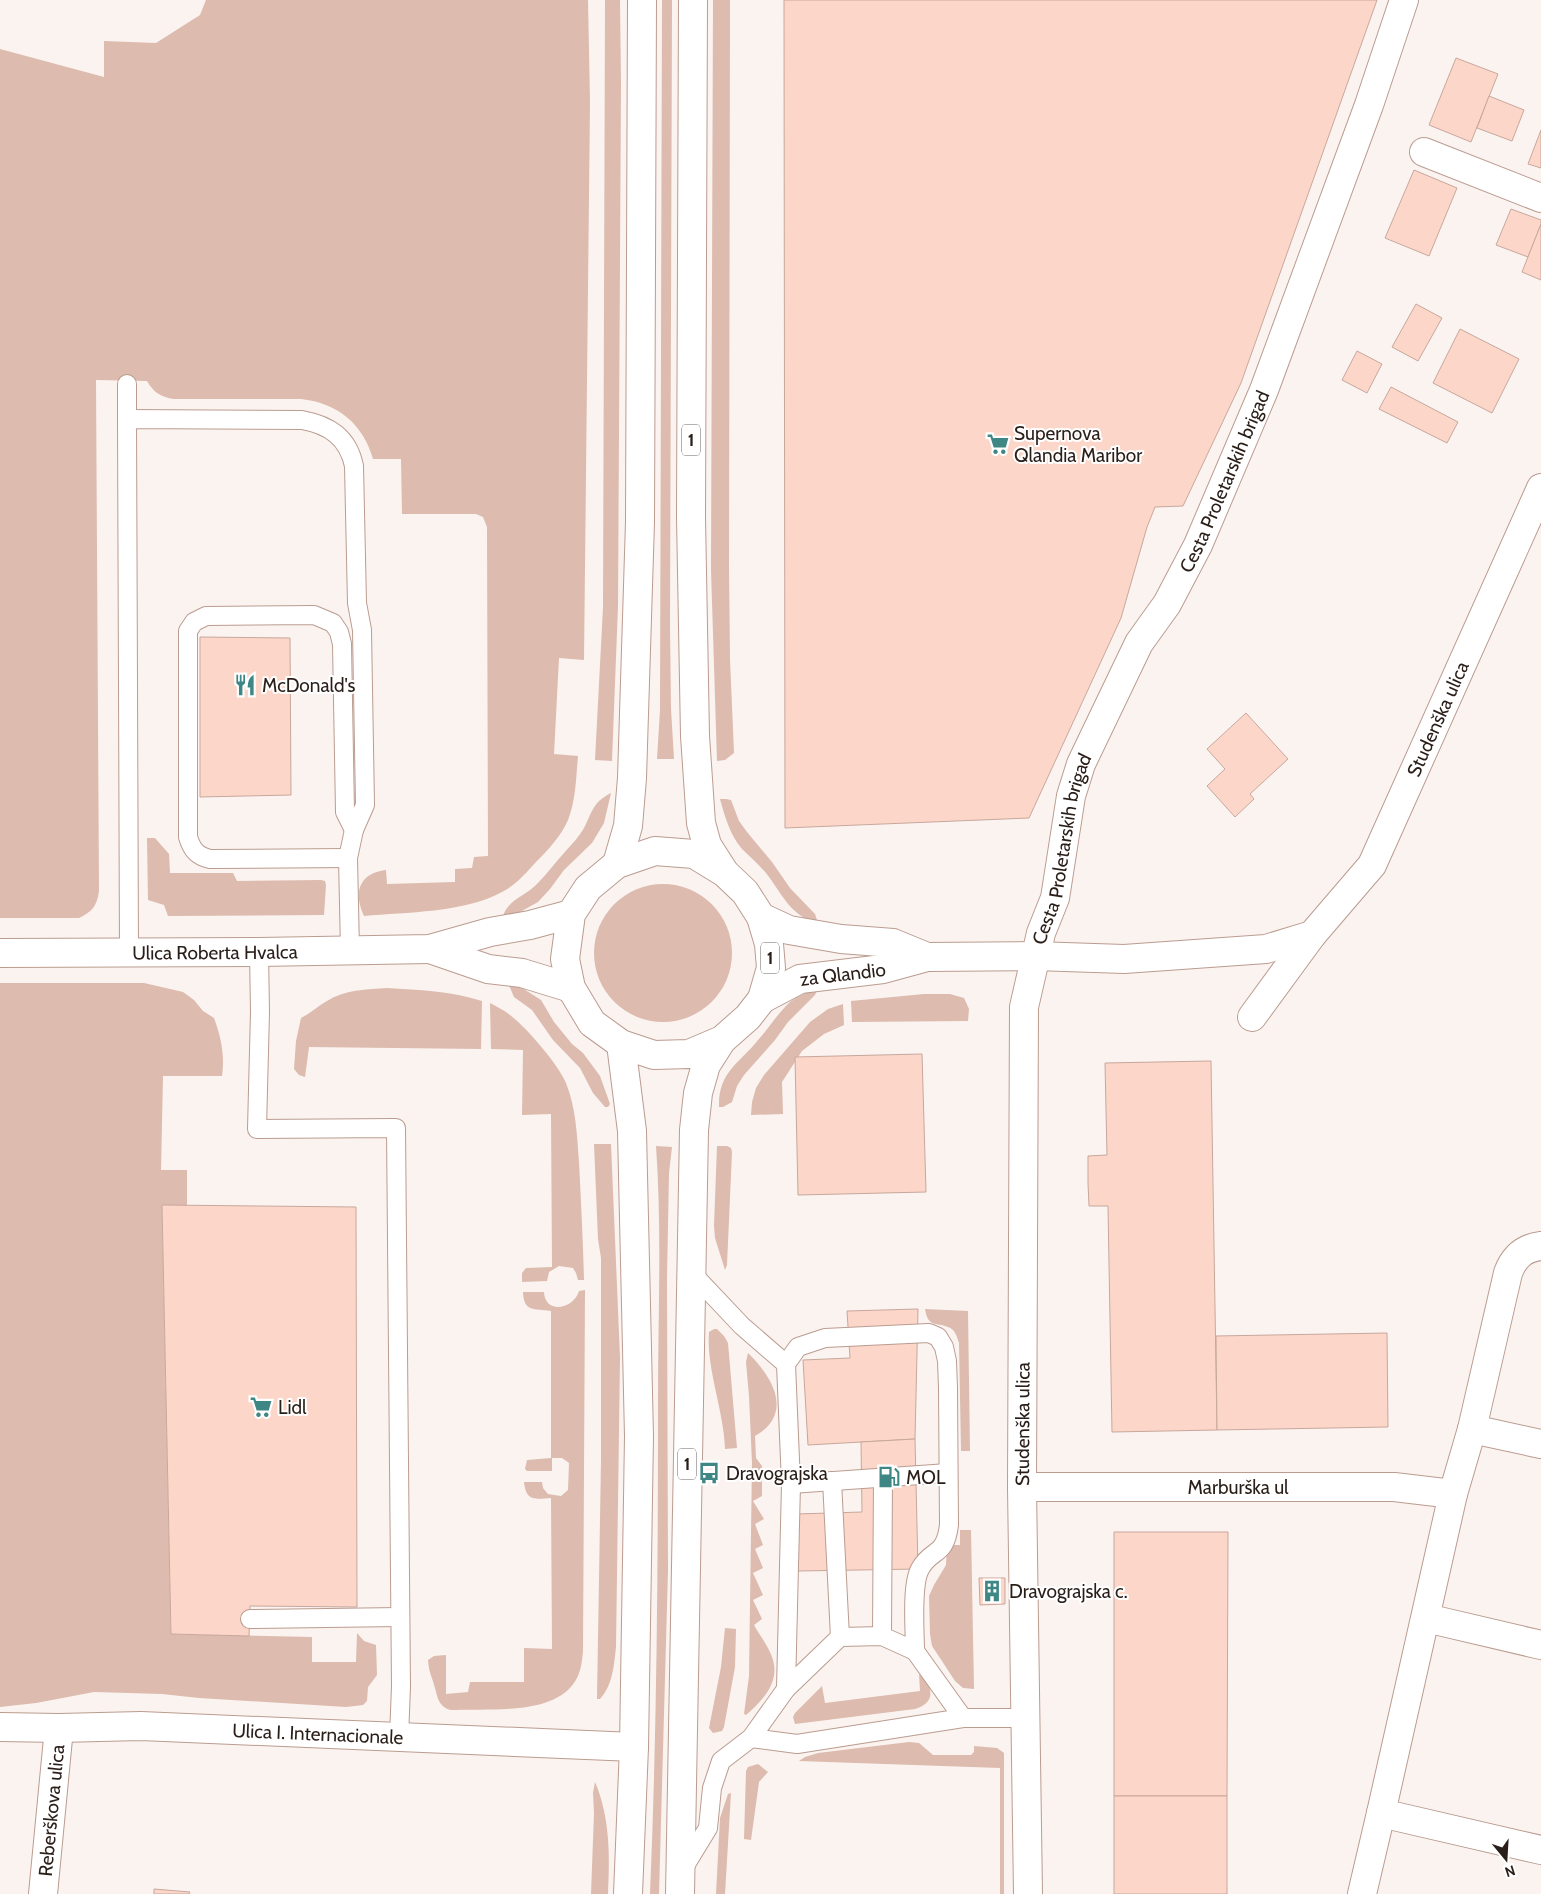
<svg xmlns="http://www.w3.org/2000/svg" width="1541" height="1894" font-family="Cabin,sans-serif">
<rect width="100%" height="100%" fill="#faf3f0"/>
<g fill="#ddbbae">
<path d="M206 0H588L590 102 584 660 559 658 554 754 578 756C576 777 576 800 568 820 561 836 548 850 536 862 526 873 516 885 502 892 463 913 407 912 364 916 353 893 359 873 386 870L387 884 455 882V869L472 868 474 857 488 856 487 527 483 517 476 514H402L401 459H373C363 424 338 403 301 399H174C161 397 154 393 147 381L96 380 99 891C97 906 92 912 79 918H0V49L104 77V41L156 43 200 15Z"/>
<polygon points="605,0 620,0 621,83 618,606 612,761 595,760 603,607"/>
<polygon points="662,0 672,0 670,626 671,709 674,759 657,759 660,710"/>
<polygon points="713,0 730,0 729,569 730,659 734,753 725,760 717,761 711,570"/>
<path d="M611 793 604 823 592 843 564 870 550 889 538 902 520 912 503 916C509 899 525 896 536 885 546 875 555 863 564 853 571 845 579 837 584 828 593 811 592 803 611 793Z"/>
<path d="M720 799H726L731 800 739 821 747 832 772 862 790 888 815 914 818 923C792 917 783 896 769 877 761 866 751 858 742 849 730 835 725 817 720 799Z"/>
<polygon points="147,838 155,838 169,854 170,873 233,873 237,881 321,880 325,881 326,885 324,915 168,916 164,905 148,900"/>
<circle cx="663" cy="953" r="69"/>
<path d="M0 983H144L183 992 194 1000 203 1011 214 1018C221 1037 225 1055 222 1076H163L161 1170H187V1206L162 1205 171 1634 312 1637V1662H356L357 1633 364 1641 376 1645 377 1675 368 1687 367 1701 363 1705 346 1707 199 1698 162 1694 94 1692 36 1703 0 1707Z"/>
<polygon points="508,983 519,986 541,1000 554,1022 572,1044 583,1053 600,1076 610,1104 608,1107 605,1107 593,1093 580,1068 553,1040 532,1010 514,997"/>
<path d="M387 988C419 990 451 991 482 1001L481 1049 309 1047 305 1077 299 1075 294 1069 296 1041 301 1018C311 1013 318 1006 327 1001 344 990 367 989 387 988Z"/>
<path d="M818 988 815 995 788 1022 775 1040 744 1075 737 1086 732 1102 723 1107H719C718 1072 739 1064 758 1040 769 1028 778 1013 790 1002 798 996 808 992 818 988Z"/>
<polygon points="924,994 950,994 964,998 969,1009 968,1021 852,1022 851,1001"/>
<path d="M490 1003C497 1007 504 1010 510 1015 526 1027 558 1064 566 1083 576 1108 577 1135 579 1162 581 1201 583 1241 584 1280H578L576 1273 573 1268 559 1266 549 1272 547 1281 522 1282V1273L526 1268 552 1267 551 1114 522 1115 523 1050 491 1049Z"/>
<polygon points="843,1004 844,1025 824,1034 802,1051 782,1082 783,1114 751,1115 752,1102 756,1088 764,1075 810,1022 828,1009"/>
<path d="M594 1144H611L620 1357 616 1647C614 1665 613 1685 600 1699H597L601 1460V1258L598 1239Z"/>
<path d="M656 1146 672 1147 669 1173 667 1278 668 1570 659 1894H650C657 1729 658 1564 658 1399 658 1315 662 1230 656 1146Z"/>
<polygon points="727,1146 731,1148 732,1152 727,1265 725,1270 715,1238 714,1226 717,1146"/>
<path d="M585 1290 583 1652C582 1661 581 1670 577 1678 557 1717 488 1708 451 1710 439 1707 438 1699 435 1688 432 1676 429 1674 428 1660L434 1656 446 1655V1694L468 1692 470 1682H524V1648L552 1649 551 1498C536 1499 526 1502 524 1482H542L543 1488 548 1494 561 1496 568 1490 569 1463 562 1458H552V1471H527L525 1469 527 1460 551 1458V1311C534 1308 524 1313 523 1292H544C545 1315 574 1309 579 1291Z"/>
<path d="M925 1309 968 1311 970 1451H961L959 1343C957 1337 955 1329 948 1327 936 1322 928 1328 925 1309Z"/>
<path d="M714 1329H717L724 1336 728 1343 737 1448 725 1449C724 1411 706 1368 709 1332Z"/>
<path d="M748 1353C773 1377 794 1414 755 1436L756 1458 762 1466V1496L753 1501 764 1519 755 1524 763 1545 755 1549 763 1568 753 1573 763 1595 753 1600 762 1619 754 1625C760 1636 770 1648 773 1660 780 1683 761 1702 746 1715L744 1714 749 1676 752 1463 749 1396 746 1362Z"/>
<polygon points="960,1530 971,1530 974,1689 963,1688 955,1681 940,1658 932,1646 930,1634 929,1596 934,1585 946,1565 947,1545 960,1545"/>
<polygon points="725,1628 736,1629 735,1667 724,1727 722,1731 713,1733 709,1728 721,1667"/>
<path d="M919 1674C934 1686 936 1703 915 1709L795 1724 793 1717 795 1713 822 1686 825 1703 920 1691Z"/>
<polygon points="909,1742 919,1743 933,1755 971,1755 974,1752 974,1746 997,1748 1004,1753 1004,1894 1000,1894 1000,1768 799,1761 805,1757 818,1753"/>
<polygon points="758,1764 768,1772 759,1782 751,1840 744,1839 746,1771 748,1767"/>
<path d="M595 1782C610 1817 610 1856 608 1894H591L594 1813 593 1793Z"/>
<polygon points="731,1793 725,1894 716,1894 720,1818 728,1794"/>
</g>
<g fill="#fcd7c9" stroke="#c8a79c">
<polygon points="784,0 1377,0 1241,383 1183,506 1155,507 1147,527 1121,618 1029,818 785,828"/>
<polygon points="1456,58 1498,74 1471,142 1429,125"/>
<polygon points="1489,96 1524,110 1512,141 1477,128"/>
<polygon points="1541,130 1541,168 1528,164"/>
<polygon points="1414,170 1457,188 1429,256 1385,238"/>
<polygon points="1511,209 1541,220 1541,224 1528,257 1496,245"/>
<polygon points="1541,224 1541,280 1522,272"/>
<polygon points="1416,304 1442,318 1418,361 1392,347"/>
<polygon points="1460,329 1519,359 1492,413 1433,383"/>
<polygon points="1357,351 1382,364 1367,393 1342,380"/>
<polygon points="1391,387 1458,422 1447,443 1379,409"/>
<polygon points="200,637 290,638 291,795 200,797"/>
<polygon points="1246,713 1288,759 1250,794 1254,799 1235,817 1207,786 1225,769 1207,749"/>
<polygon points="922,1054 926,1192 798,1195 795,1057"/>
<polygon points="1211,1061 1217,1430 1112,1432 1108,1206 1089,1206 1088,1183 1088,1156 1107,1155 1105,1063"/>
<polygon points="162,1205 356,1207 357,1607 250,1606 249,1636 171,1634"/>
<polygon points="918,1309 915,1439 808,1445 803,1360 850,1358 847,1311"/>
<polygon points="1387,1333 1388,1427 1217,1430 1216,1336"/>
<polygon points="915,1439 918,1569 798,1571 797,1514 862,1512 861,1442"/>
<polygon points="1114,1532 1228,1532 1227,1796 1114,1796"/>
<polygon points="979,1578 1005,1578 1005,1604 980,1605"/>
<rect x="1114" y="1796" width="113" height="98"/>
<polygon points="154,1889 190,1892 189,1894 154,1894"/>
</g>
<g fill="none" stroke-linecap="round" stroke-linejoin="round">
<g stroke="#bb9c90" stroke-width="20">
<g id="lane">
<polyline points="127,419 127,384"/>
<path d="M348 858 210 859C197 856 192 850 188 837V631L194 622 206 616 314 615 333 623 339 632 342 644 345 812 354 830"/>
<path d="M129 952 127 419 302 420C329 425 348 437 354 466L357 603 362 630 365 805 354 830 348 858 350 951"/>
<polyline points="259,952 260,1012 257,1129 396,1128 401,1686 399,1738"/>
<path d="M786 1364 798 1347 825 1338 929 1333 938 1337 944 1347 947 1361 948 1388 949 1525C945 1558 931 1548 920 1569 911 1585 915 1632 915 1651L882 1636 840 1637 786 1689"/>
<polyline points="832,1481 840,1637"/>
<polyline points="791,1484 948,1473"/>
<polyline points="250,1619 400,1617"/>
<polyline points="882,1636 883,1477"/>
<polyline points="915,1651 963,1718"/>
<polyline points="751,1738 797,1744 963,1718 1025,1718"/>
<polyline points="683,1869 708,1828 712,1788 721,1761 751,1738 786,1689 791,1484 786,1364 742,1326 690,1271"/>
</g>
</g>
<g stroke="#bb9c90" stroke-width="30">
<g id="street">
<polyline points="1424,152 1541,198"/>
<polyline points="761,917 789,930 841,939 893,943 927,957"/>
<polyline points="430,949 488,969 522,973 571,988"/>
<path id="s1" d="M0 953 259 952 430 949 490 932 530 925 571 914"/>
<path id="s2" d="M762 999 800 979 883 969 927 957 1035 956 1124 959 1266 949 1312 935"/>
<path id="s3" d="M1252 1017 1312 935 1372 865 1541 488"/>
<polyline points="1472,1429 1541,1444"/>
<path id="s4" d="M1022 1487H1394L1453 1494 1381 1813 1541 1850"/>
<path d="M1453 1494 1472 1429 1508 1273C1514 1257 1523 1248 1541 1246"/>
<polyline points="1426,1618 1541,1645"/>
<path id="s5" d="M0 1727 59 1728 141 1726 634 1747"/>
<path id="s6" d="M43 1894 59 1728"/>
<path id="s7" d="M1028 1894 1022 1487 1024 1007 1041 933 1055 898 1071 796 1081 764 1139 643 1167 604 1198 545 1264 390 1369 105 1404 0"/>
<polyline points="1362,1894 1381,1813"/>
</g>
</g>
<g stroke="#bb9c90" stroke-width="30">
<g id="primary">
<polyline points="693,0 691,517 695,736 701,823 707,845 723,870"/>
<polyline points="617,864 628,826 632,778 640,522 642,0"/>
<polyline points="621,1044 632,1131 639,1436 634,1747 628,1894"/>
<polyline points="680,1894 694,1130 698,1093 706,1065 722,1040 748,1017 762,999 771,968 769,944 761,917 745,892 725,873 694,854 655,851 617,864 588,888 571,914 565,959 571,988 592,1023 621,1044 654,1055 689,1054 722,1040"/>
</g>
</g>
<use href="#lane" stroke="#fff" stroke-width="18"/>
<use href="#street" stroke="#fff" stroke-width="28"/>
<use href="#primary" stroke="#fff" stroke-width="28"/>
</g>
<defs>
<g id="supermarket-bare" transform="scale(1.725)"><path d="M-6-5.5h2.5l.6 2H6L4.5 2H-2.5L-4.4-4H-6ZM-1.5 3.2a1.3 1.3 0 1 0 .1 0ZM3 3.2a1.3 1.3 0 1 0 .1 0Z" fill="#3f8784" stroke="#fff" stroke-width="2.5" paint-order="stroke"/></g>
<g id="restaurant-bare" transform="scale(1.725)"><path d="M-5-6h1v4h1v-4h1v4h1v-4h1v5L-1.5 .5V6h-2V.5L-5-1ZM5-6V6H3V1.5H1.5Q1.5-4 5-6Z" fill="#3f8784" stroke="#fff" stroke-width="2.5" paint-order="stroke"/></g>
<g id="bus-bare" transform="scale(1.725)"><path d="M-5-6H5V4H4V6H2V4H-2V6H-4V4H-5ZM-3.5-4V0h7V-4ZM-3.5 1.2v1.5H-2V1.2ZM2 1.2v1.5H3.5V1.2Z" fill="#3f8784" stroke="#fff" stroke-width="2.5" paint-order="stroke"/></g>
<g id="fuel-bare" transform="scale(1.725)"><path d="M-5.5-6h7V0h2V4h1.3V-2.5L3-4.5l.8-.8L6-3V5H2.5V1h-1V6h-7ZM-4.2-4.7v3.2H.2V-4.7Z" fill="#3f8784" stroke="#fff" stroke-width="2.5" paint-order="stroke"/></g>
<g id="building-bare" transform="scale(1.725)"><path d="M-4-6H4V6H1V3H-1V6H-4ZM-2.5-4.3h1.7v1.8h-1.7ZM.8-4.3h1.7v1.8H.8ZM-2.5-1h1.7V.8h-1.7ZM.8-1h1.7V.8H.8Z" fill="#3f8784" stroke="#fff" stroke-width="2.5" paint-order="stroke"/></g>
</defs>
<g fill-rule="evenodd">
<use href="#supermarket-bare" x="998" y="444"/>
<use href="#restaurant-bare" x="245" y="685"/>
<use href="#supermarket-bare" x="261" y="1407"/>
<use href="#bus-bare" x="709" y="1473"/>
<use href="#fuel-bare" x="889" y="1477"/>
<use href="#building-bare" x="992" y="1591"/>
</g>
<g text-anchor="middle" stroke-width="4" stroke-linejoin="round" paint-order="stroke">
<g fill="#fff" stroke="#6a625e" stroke-width="1">
<rect x="682" y="424.5" width="18" height="31" rx="4"/>
<rect x="761" y="942.5" width="18" height="31" rx="4"/>
<rect x="678" y="1448.5" width="18" height="31" rx="4"/>
</g>
<g font-size="18" font-weight="bold" fill="#2a1e19">
<text x="691" y="446">1</text>
<text x="770" y="964">1</text>
<text x="687" y="1470">1</text>
</g>
<g font-size="19" fill="#2a1e19" stroke="#fff" text-anchor="start">
<text x="1014" y="440">Supernova<tspan x="1014" dy="22">Qlandia Maribor</tspan></text>
<text x="262" y="692">McDonald's</text>
<text x="278" y="1414">Lidl</text>
<text x="726" y="1480">Dravograjska</text>
<text x="906" y="1484">MOL</text>
<text x="1009" y="1598">Dravograjska c.</text>
</g>
<g font-size="19" fill="#2a1e19" stroke="#fff">
<text dy="7" stroke="none"><textPath href="#s7" startOffset="1455">Cesta Proletarskih brigad</textPath></text>
<text dy="7" stroke="none"><textPath href="#s3" startOffset="354">Studenška ulica</textPath></text>
<text dy="7" stroke="none"><textPath href="#s7" startOffset="1050">Cesta Proletarskih brigad</textPath></text>
<text dy="7" stroke="none"><textPath href="#s1" startOffset="215">Ulica Roberta Hvalca</textPath></text>
<text dy="7" stroke="none"><textPath href="#s2" startOffset="86">za Qlandio</textPath></text>
<text dy="7" stroke="none"><textPath href="#s7" startOffset="470">Studenška ulica</textPath></text>
<text dy="7" stroke="none"><textPath href="#s4" startOffset="216">Marburška ul</textPath></text>
<text dy="7" stroke="none"><textPath href="#s5" startOffset="318">Ulica I. Internacionale</textPath></text>
<text dy="7" stroke="none"><textPath href="#s6" startOffset="84">Reberškova ulica</textPath></text>
</g>
</g>
<g transform="translate(1506 1859) rotate(162)" stroke="#ffffff" stroke-width="4" paint-order="stroke">
<path d="M0-4L9 19L0 12L-9 19Z" fill="#2a1e19"/>
<text y="-8" font-size="14" font-weight="bold" text-anchor="middle" fill="#2a1e19">N</text>
</g>
</svg>
